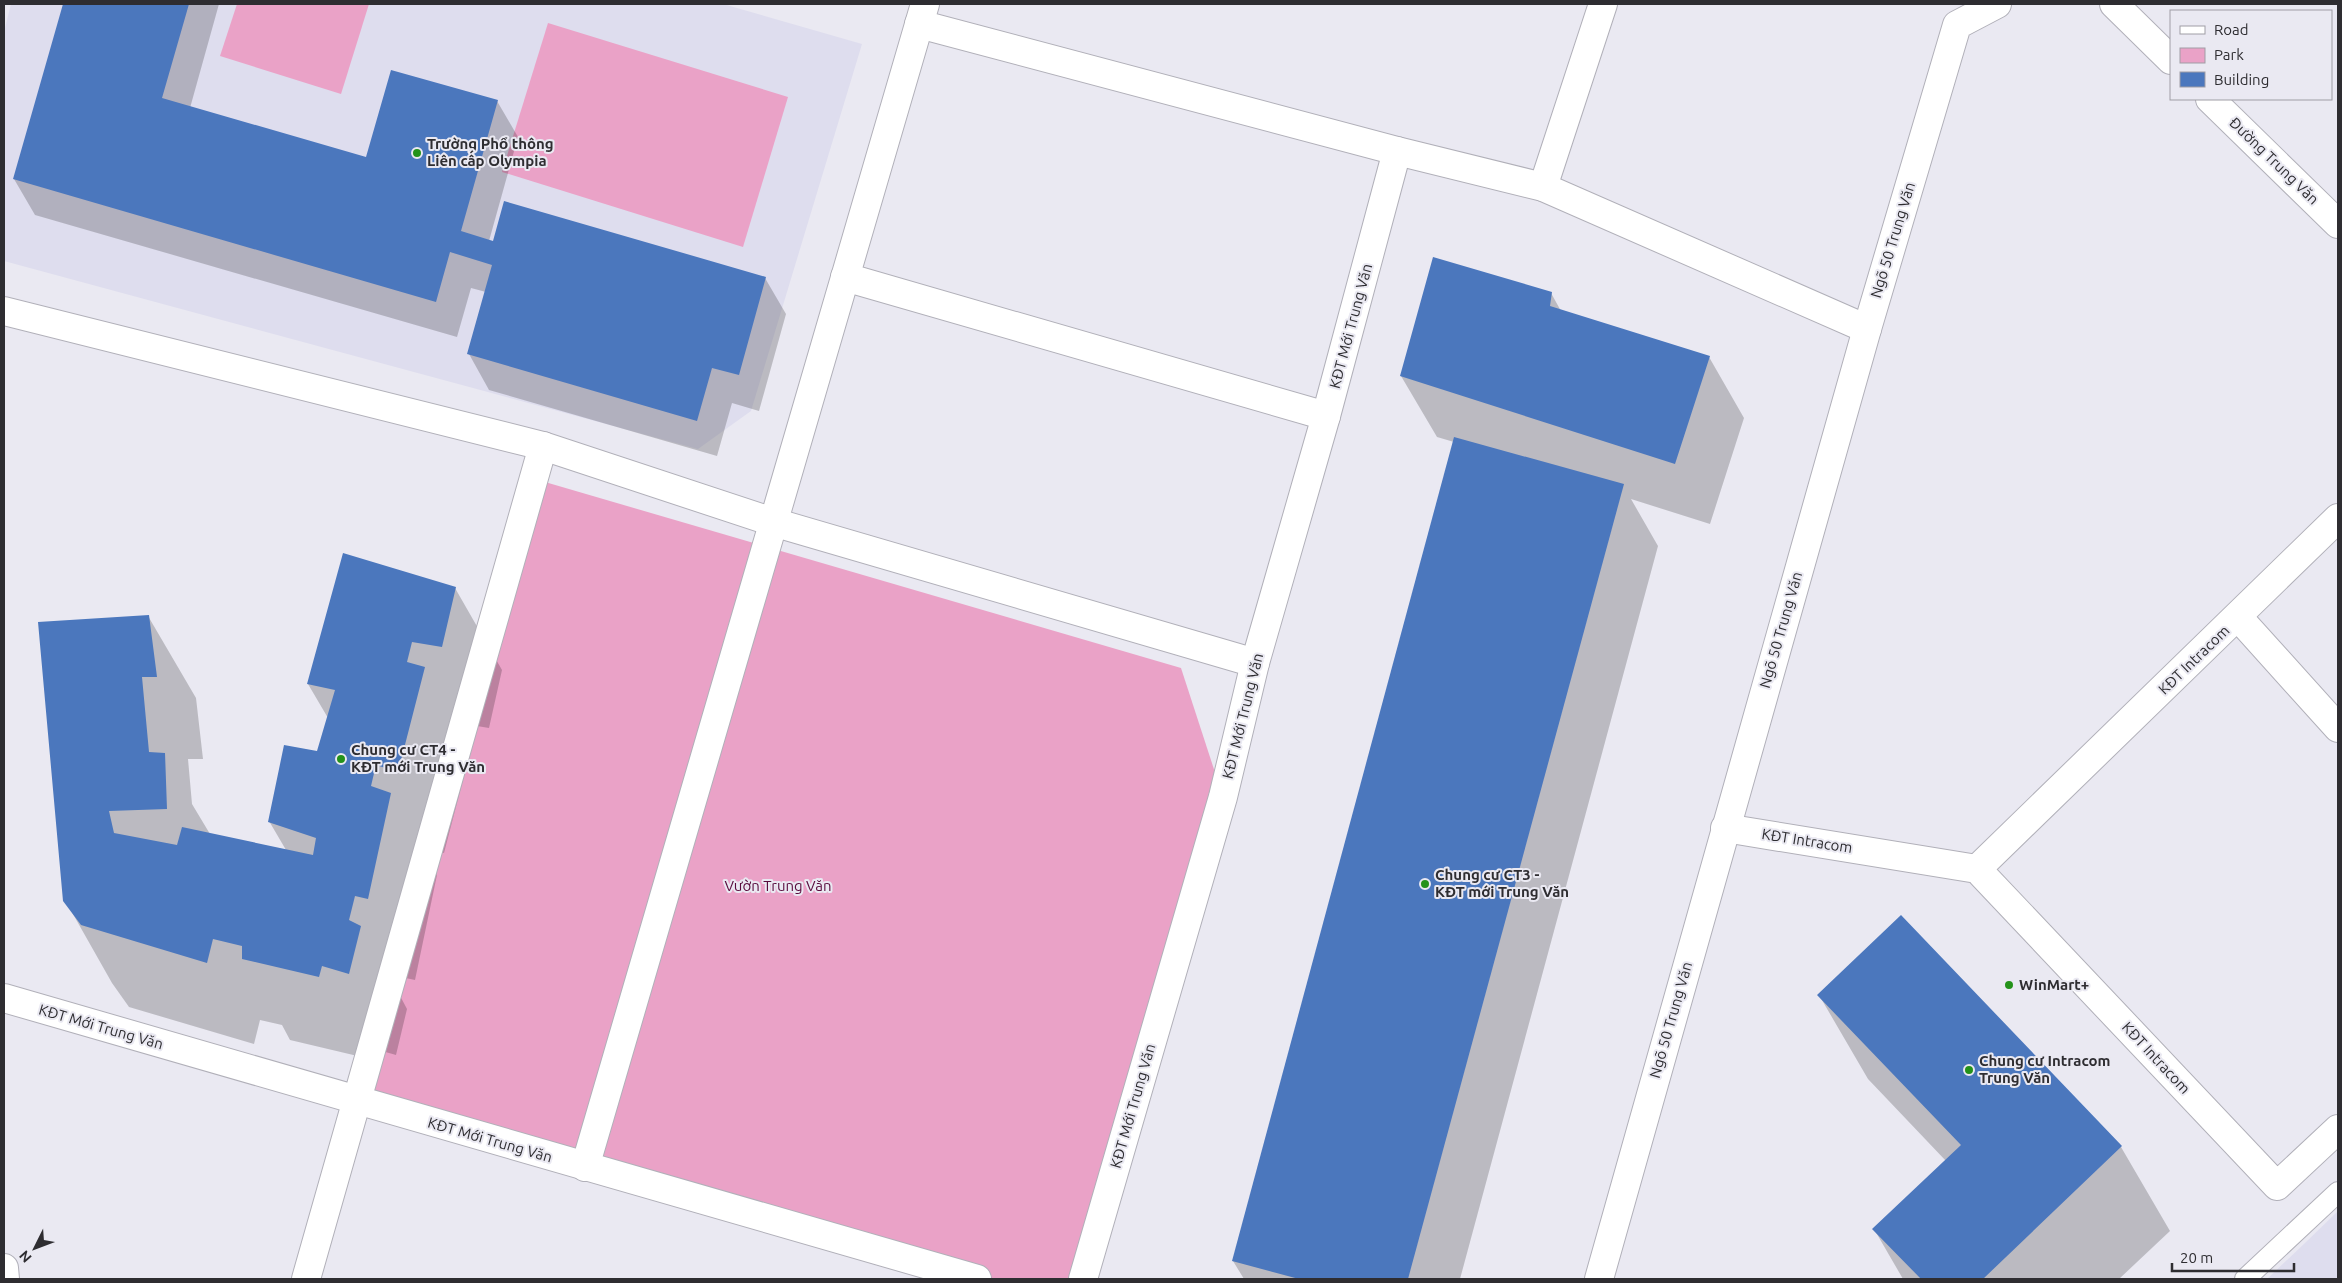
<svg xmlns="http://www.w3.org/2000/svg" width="2342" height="1283" font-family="Ubuntu,sans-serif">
<rect width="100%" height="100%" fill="#eae9f2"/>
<g fill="#deddee">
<polygon points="11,4 723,4 862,44 751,411 698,449 4,261 4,32"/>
<polygon points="2338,1211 2338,1279 2267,1279 2305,1243"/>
</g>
<g fill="#eaa2c7">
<polygon points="237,4 369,4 341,94 220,56"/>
<polygon points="548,23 788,97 743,247 502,172"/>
<polygon points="545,482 1181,668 1223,797 1083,1279 977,1279 358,1102"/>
</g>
<g fill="#0003">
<polygon points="64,4 219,4 190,108 367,159 497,101 518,137 489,241 765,278 786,314 759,411 732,403 717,456 489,390 469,354 486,292 471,288 457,337 35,215 14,179"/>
<polygon points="1551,293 1561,311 1709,357 1744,418 1710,524 1631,499 1658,546 1460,1279 1244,1279 1233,1261 1454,442 1437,437 1401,376"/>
<polygon points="455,588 502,670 489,728 459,723 458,726 471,749 444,853 423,846 422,850 437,875 415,980 401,977 398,992 407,1009 396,1055 368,1047 366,1058 290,1040 282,1025 260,1020 254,1044 129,1007 112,983 65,900 148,616 196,698 203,759 188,759 192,804 210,834 286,850 269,821 318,752 328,718 308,684"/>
<polygon points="1819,995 2121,1147 2170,1231 2119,1279 1903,1279 1874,1229 1946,1161 1868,1079"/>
</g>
<g fill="#4b77bd">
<polygon points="63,4 189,4 162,98 366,157 391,70 498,100 461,231 493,241 504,201 766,277 739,375 712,368 697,421 467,354 492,265 450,252 436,302 13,179"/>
<polygon points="1433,257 1552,292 1550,306 1710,356 1675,464 1400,376"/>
<polygon points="1454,437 1624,484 1408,1279 1299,1279 1232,1261"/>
<polygon points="343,553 456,587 442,647 412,642 407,662 425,667 398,772 376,765 371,786 391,793 368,899 355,896 349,920 361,926 349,974 322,966 319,977 242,959 242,946 213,939 207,963 81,925 63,901 38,622 149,615 157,677 142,677 149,752 165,753 167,809 109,811 114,833 177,845 182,827 313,855 316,838 268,822 284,745 317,751 335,690 307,684"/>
<polygon points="1901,915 2122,1146 1983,1279 1921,1279 1872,1229 1961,1145 1817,995"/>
</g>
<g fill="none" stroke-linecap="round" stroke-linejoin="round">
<g stroke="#b1b0b9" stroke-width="22">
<polyline id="service" points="2245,1279 2338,1192"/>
</g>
<g stroke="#b1b0b9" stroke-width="30">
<g id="minor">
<polyline points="919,24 1397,151 1543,187 1867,329"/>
<polyline points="1543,187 1603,4"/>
<polyline points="845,277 1326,416"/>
<polyline points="4,311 543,446 773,522 1255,663"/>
<polyline points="2238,617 2338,728"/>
<polyline points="1725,828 1977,869 2277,1186 2338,1129"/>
<polyline points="1977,869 2338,518"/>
<polyline points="4,998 977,1279"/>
<polyline points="585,1167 925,4"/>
<polyline points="4,1268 5,1279"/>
<polyline points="306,1279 543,446"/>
<polyline points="1083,1279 1223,797 1255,663 1326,416 1397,151"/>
<polyline points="1599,1279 1867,329 1957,25 1997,4"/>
</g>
</g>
<g stroke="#b1b0b9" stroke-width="30">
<g id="tertiary">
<polyline points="2114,4 2171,60"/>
<polyline points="2210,99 2338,224"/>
</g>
</g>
<use href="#service" stroke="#fff" stroke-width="20"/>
<use href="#minor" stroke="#fff" stroke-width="28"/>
<use href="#tertiary" stroke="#fff" stroke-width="28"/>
</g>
<g fill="#24921a" stroke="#eae9f2" stroke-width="2">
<circle cx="417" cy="153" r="5"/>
<circle cx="341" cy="759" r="5"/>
<circle cx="1425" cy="884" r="5"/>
<circle cx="2009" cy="985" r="5"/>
<circle cx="1969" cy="1070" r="5"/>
</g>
<g text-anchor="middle" stroke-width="4" stroke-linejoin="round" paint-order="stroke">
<g font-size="15" font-weight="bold" fill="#2e2d31" stroke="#eae9f2" text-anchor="start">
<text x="427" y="149">Trường Phổ thông<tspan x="427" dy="17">Liên cấp Olympia</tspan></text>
<text x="351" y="755">Chung cư CT4 -<tspan x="351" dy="17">KĐT mới Trung Văn</tspan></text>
<text x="1435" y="880">Chung cư CT3 -<tspan x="1435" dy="17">KĐT mới Trung Văn</tspan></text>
<text x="2019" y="990">WinMart+</text>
<text x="1979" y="1066">Chung cư Intracom<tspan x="1979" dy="17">Trung Văn</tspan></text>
</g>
<g font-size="15" fill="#2e2d31" stroke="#eae9f2">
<text transform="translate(2274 161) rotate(44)" y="5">Đường Trung Văn</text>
<text transform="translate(1893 240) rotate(-73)" y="5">Ngõ 50 Trung Văn</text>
<text transform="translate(1351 326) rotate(-75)" y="5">KĐT Mới Trung Văn</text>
<text transform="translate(1781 630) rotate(-74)" y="5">Ngõ 50 Trung Văn</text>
<text transform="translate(2194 660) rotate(-44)" y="5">KĐT Intracom</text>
<text transform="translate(1243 716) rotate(-76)" y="5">KĐT Mới Trung Văn</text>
<text transform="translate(1807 841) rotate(9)" y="5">KĐT Intracom</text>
<text transform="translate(1671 1020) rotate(-74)" y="5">Ngõ 50 Trung Văn</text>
<text transform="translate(101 1027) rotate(16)" y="5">KĐT Mới Trung Văn</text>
<text transform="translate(2156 1058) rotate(47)" y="5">KĐT Intracom</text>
<text transform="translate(1133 1106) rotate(-74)" y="5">KĐT Mới Trung Văn</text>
<text transform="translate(490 1140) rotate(16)" y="5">KĐT Mới Trung Văn</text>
</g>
<g font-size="15" fill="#590b3d" stroke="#eae9f2">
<text x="778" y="891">Vườn Trung Văn</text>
</g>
</g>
<rect width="2342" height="1283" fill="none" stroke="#2e2d31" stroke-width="10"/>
<rect x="2170" y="10" width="162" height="90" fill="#eae9f2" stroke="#9f9ea5"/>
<rect x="2180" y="26" width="25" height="8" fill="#ffffff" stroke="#9f9ea5"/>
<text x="2214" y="35" font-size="15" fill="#2e2d31">Road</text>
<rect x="2180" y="48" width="25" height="15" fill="#eaa2c7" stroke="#9f9ea5"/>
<text x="2214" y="60" font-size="15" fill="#2e2d31">Park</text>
<rect x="2180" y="72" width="25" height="15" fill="#4b77bd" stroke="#9f9ea5"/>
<text x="2214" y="85" font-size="15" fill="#2e2d31">Building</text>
<g transform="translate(35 1248) rotate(228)" stroke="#eae9f2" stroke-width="4" paint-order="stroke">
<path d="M0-4L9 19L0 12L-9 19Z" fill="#2e2d31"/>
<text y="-8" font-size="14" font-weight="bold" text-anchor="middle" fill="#2e2d31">N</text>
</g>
<path d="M2172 1263v8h122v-8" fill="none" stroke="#2e2d31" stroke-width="2.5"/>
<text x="2180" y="1263" font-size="15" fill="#2e2d31" stroke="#eae9f2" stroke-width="4" paint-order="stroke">20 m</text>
</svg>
